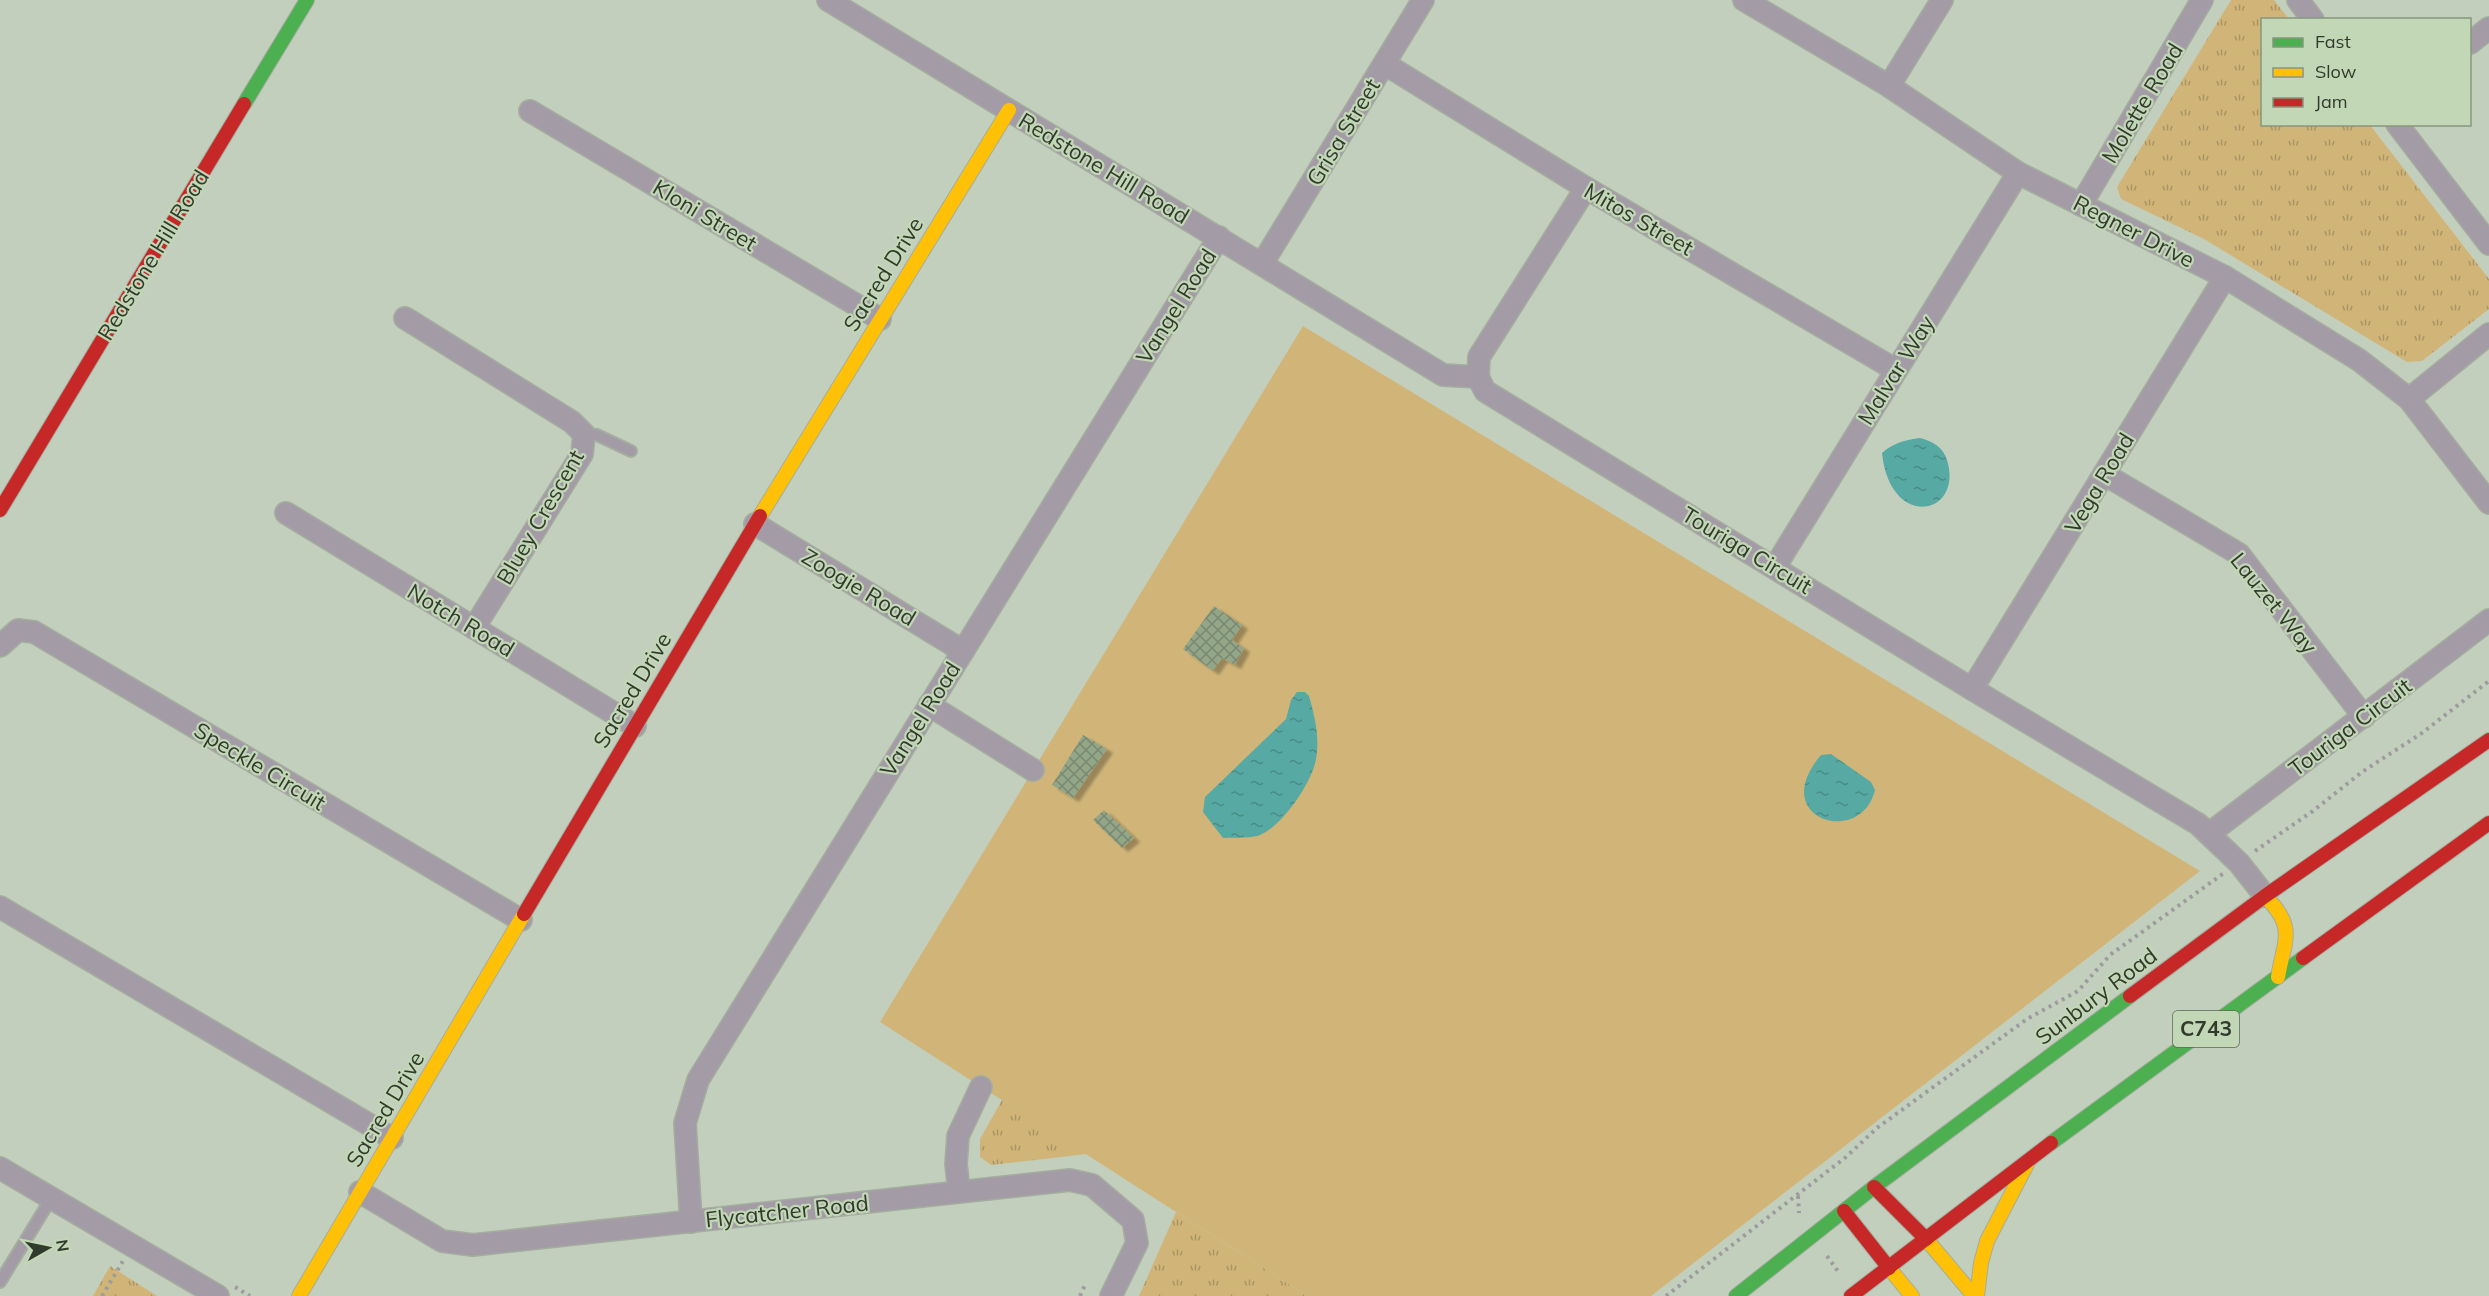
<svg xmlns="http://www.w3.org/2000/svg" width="2489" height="1296" font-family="Mulish,sans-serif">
<defs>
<pattern id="park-tufts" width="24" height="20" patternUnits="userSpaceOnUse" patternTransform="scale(1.5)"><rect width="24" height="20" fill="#d1b578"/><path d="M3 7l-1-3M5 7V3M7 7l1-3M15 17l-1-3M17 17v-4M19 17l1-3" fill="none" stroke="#aa9463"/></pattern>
<pattern id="water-ripples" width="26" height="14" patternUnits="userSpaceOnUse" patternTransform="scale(1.5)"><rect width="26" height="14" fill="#57a9a3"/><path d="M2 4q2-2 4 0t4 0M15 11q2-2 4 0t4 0" fill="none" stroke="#498b85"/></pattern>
<pattern id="building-cross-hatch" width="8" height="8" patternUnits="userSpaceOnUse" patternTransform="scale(1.5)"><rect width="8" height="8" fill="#94a688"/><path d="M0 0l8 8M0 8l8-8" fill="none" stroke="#79886f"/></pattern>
<filter id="shadow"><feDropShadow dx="6" dy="4" stdDeviation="1.5" flood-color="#0004"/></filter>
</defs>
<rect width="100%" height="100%" fill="#c3cfbd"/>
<polygon fill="#d1b578" points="1303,326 2200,871 1651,1296 1307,1296 880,1022"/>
<g fill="url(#park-tufts)">
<polygon points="2231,0 2274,0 2289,19 2262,20 2262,124 2370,125 2489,279 2489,309 2422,361 2407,362 2204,239 2121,199 2117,187"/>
<polygon points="1002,1100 1087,1154 991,1165 980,1157 980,1139"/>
<polygon points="1176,1212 1307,1296 1139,1296"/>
<polygon points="110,1266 157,1296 93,1296"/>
</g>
<g fill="url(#water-ripples)">
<path d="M1920 438C1932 441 1943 447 1947 460 1964 516 1890 531 1882 453 1893 443 1905 440 1920 438Z"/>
<path d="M1297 692H1305L1309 696C1315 717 1320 738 1316 759 1312 783 1282 826 1260 835 1250 839 1234 837 1223 838L1203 812 1205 797 1286 719 1291 700Z"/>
<path d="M1831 754 1871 782 1875 790C1861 848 1766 819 1821 755Z"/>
</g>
<g fill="url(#building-cross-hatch)" filter="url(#shadow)">
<polygon points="1214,606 1242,625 1232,640 1244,648 1235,665 1222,658 1213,671 1183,649"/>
<polygon points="1083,735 1107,749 1073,798 1052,785"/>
<polygon points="1104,810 1134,838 1122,848 1093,820"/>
</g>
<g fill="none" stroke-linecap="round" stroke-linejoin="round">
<g stroke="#a4ad9f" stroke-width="14">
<g id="lane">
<polyline points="584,434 597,435 631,451"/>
<polyline points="0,1282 52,1197"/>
</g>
</g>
<g stroke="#a4ad9f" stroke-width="24">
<g id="street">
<polyline points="828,0 1443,375 1478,377"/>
<polyline points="1744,0 1889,86 2018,173 2225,277 2359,360 2409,399 2489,503"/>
<polyline points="2298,0 2313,20"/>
<polyline points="2470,43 2489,28"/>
<polyline points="1385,64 1586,188 1896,370"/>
<polyline points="1889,86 1942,0"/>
<polyline points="530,111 880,319"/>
<polyline points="2397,124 2489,244"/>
<polyline points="1586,188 1479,357 1478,377 1485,391 1972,689 2198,824 2239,863 2265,896"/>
<polyline points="2081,205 2202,0"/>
<polyline points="1262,264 1423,0"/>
<polyline points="405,318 572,422 584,434 582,454 474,628"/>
<polyline points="2409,399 2489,334"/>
<polyline points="2104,474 2239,554 2364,717"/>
<polyline points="286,513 635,726"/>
<polyline points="755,524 963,651"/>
<polyline points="1775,567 2018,173"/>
<polyline points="0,646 18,630 34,632 521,920"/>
<polyline points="1972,689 2225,277"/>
<polyline points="929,705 1033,770"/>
<polyline points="2210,833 2489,620"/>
<polyline points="0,907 392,1138"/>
<polyline points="0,1168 218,1296"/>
<polyline points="959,1191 956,1164 958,1136 981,1087"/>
<polyline points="360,1192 442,1241 473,1245 1070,1180 1092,1185 1133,1220 1137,1243 1111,1296"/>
<polyline points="691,1222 685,1123 698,1080 1219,237"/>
</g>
</g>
<g stroke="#a4ad9f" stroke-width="16">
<g id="fast">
<polyline points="244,104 307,0"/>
<polyline points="2051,1143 2303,958"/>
<polyline points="1736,1296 1874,1187 2130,996"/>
</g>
</g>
<g stroke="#a4ad9f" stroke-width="16">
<g id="slow">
<polyline points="760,516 1009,110"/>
<path d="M2265 896C2296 927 2285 938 2278 977"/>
<polyline points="1926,1239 1974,1296"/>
<polyline points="1889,1268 1912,1296"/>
<polyline points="299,1296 524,914"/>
<polyline points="1977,1296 1981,1263 1987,1241 2027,1164"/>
</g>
</g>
<g stroke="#a4ad9f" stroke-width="16">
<g id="jam">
<polyline points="0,510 244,104"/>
<polyline points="524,914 760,516"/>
<polyline points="2303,958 2489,823"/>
<polyline points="2130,996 2265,896 2489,740"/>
<polyline points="1874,1187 1926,1239"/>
<polyline points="1844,1211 1889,1268"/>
<polyline points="1851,1296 2051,1143"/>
</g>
</g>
<g stroke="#9d9b9e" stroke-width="4" stroke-dasharray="3 4.5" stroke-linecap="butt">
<polyline points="2255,851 2313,811 2362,772 2422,733 2489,681"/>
<polyline points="1798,1196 1799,1213"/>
<polyline points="1827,1256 1840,1274"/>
<polyline points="235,1287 250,1296"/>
<polyline points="102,1296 123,1261"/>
<polyline points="1080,1296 1085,1285"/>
<polyline points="1666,1296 1846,1157 1877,1128 2027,1019 2078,991 2110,955 2224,873"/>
</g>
<use href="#lane" stroke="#a39ba6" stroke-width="10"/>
<use href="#street" stroke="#a39ba6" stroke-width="21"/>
<use href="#fast" stroke="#4caf50" stroke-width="14"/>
<use href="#slow" stroke="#ffc107" stroke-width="14"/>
<use href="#jam" stroke="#c62828" stroke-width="14"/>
</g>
<g text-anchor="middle" stroke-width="4.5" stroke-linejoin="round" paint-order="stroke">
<rect fill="#c1d7b5" stroke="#5c6955" stroke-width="1.5" x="2173" y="1011" width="66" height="36" rx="4.5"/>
<g font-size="21" font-weight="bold" fill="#313a2c">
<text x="2206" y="1036">C743</text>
</g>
<g font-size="22" fill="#313a2c" stroke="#c1d7b5">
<text transform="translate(2142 103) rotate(-59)" y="8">Molette Road</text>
<text transform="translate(1343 132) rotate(-59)" y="8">Grisa Street</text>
<text transform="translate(1104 168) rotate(31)" y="8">Redstone Hill Road</text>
<text transform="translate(705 215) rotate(31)" y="8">Kloni Street</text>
<text transform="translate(1639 219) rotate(30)" y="8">Mitos Street</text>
<text transform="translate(2134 231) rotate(27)" y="8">Regner Drive</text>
<text transform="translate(153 255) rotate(-59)" y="8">Redstone Hill Road</text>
<text transform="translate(883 274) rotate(-58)" y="8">Sacred Drive</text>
<text transform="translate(1176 306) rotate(-58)" y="8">Vangel Road</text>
<text transform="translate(1896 370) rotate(-58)" y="8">Malvar Way</text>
<text transform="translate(2099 483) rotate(-59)" y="8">Vega Road</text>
<text transform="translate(540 517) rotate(-60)" y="8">Bluey Crescent</text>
<text transform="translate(1747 550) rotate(31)" y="8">Touriga Circuit</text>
<text transform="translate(859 587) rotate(31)" y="8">Zoogie Road</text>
<text transform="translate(2274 603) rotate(51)" y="8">Lauzet Way</text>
<text transform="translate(461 620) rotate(31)" y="8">Notch Road</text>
<text transform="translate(632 690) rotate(-59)" y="8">Sacred Drive</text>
<text transform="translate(920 719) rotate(-58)" y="8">Vangel Road</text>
<text transform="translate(2350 727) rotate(-37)" y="8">Touriga Circuit</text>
<text transform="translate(260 766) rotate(31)" y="8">Speckle Circuit</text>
<text transform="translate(2096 996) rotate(-37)" y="8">Sunbury Road</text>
<text transform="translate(385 1109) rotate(-59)" y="8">Sacred Drive</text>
<text transform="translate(787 1211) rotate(-6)" y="8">Flycatcher Road</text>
</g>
</g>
<rect x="2261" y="18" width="210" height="108" fill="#c1d7b5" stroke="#87987e" stroke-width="1.5"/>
<rect x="2273" y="38" width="30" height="9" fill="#4caf50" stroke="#87987e" stroke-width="1.5"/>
<text x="2315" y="48" font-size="18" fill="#313a2c">Fast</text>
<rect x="2273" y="68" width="30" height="9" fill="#ffc107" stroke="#87987e" stroke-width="1.5"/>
<text x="2315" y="78" font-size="18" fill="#313a2c">Slow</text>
<rect x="2273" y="98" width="30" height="9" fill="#c62828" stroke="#87987e" stroke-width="1.5"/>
<text x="2315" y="108" font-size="18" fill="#313a2c">Jam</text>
<g transform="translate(48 1248) rotate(81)" stroke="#c1d7b5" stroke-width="4.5" paint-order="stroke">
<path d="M0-4.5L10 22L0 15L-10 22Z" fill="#313a2c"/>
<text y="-9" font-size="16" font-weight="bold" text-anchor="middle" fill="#313a2c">N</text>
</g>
</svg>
